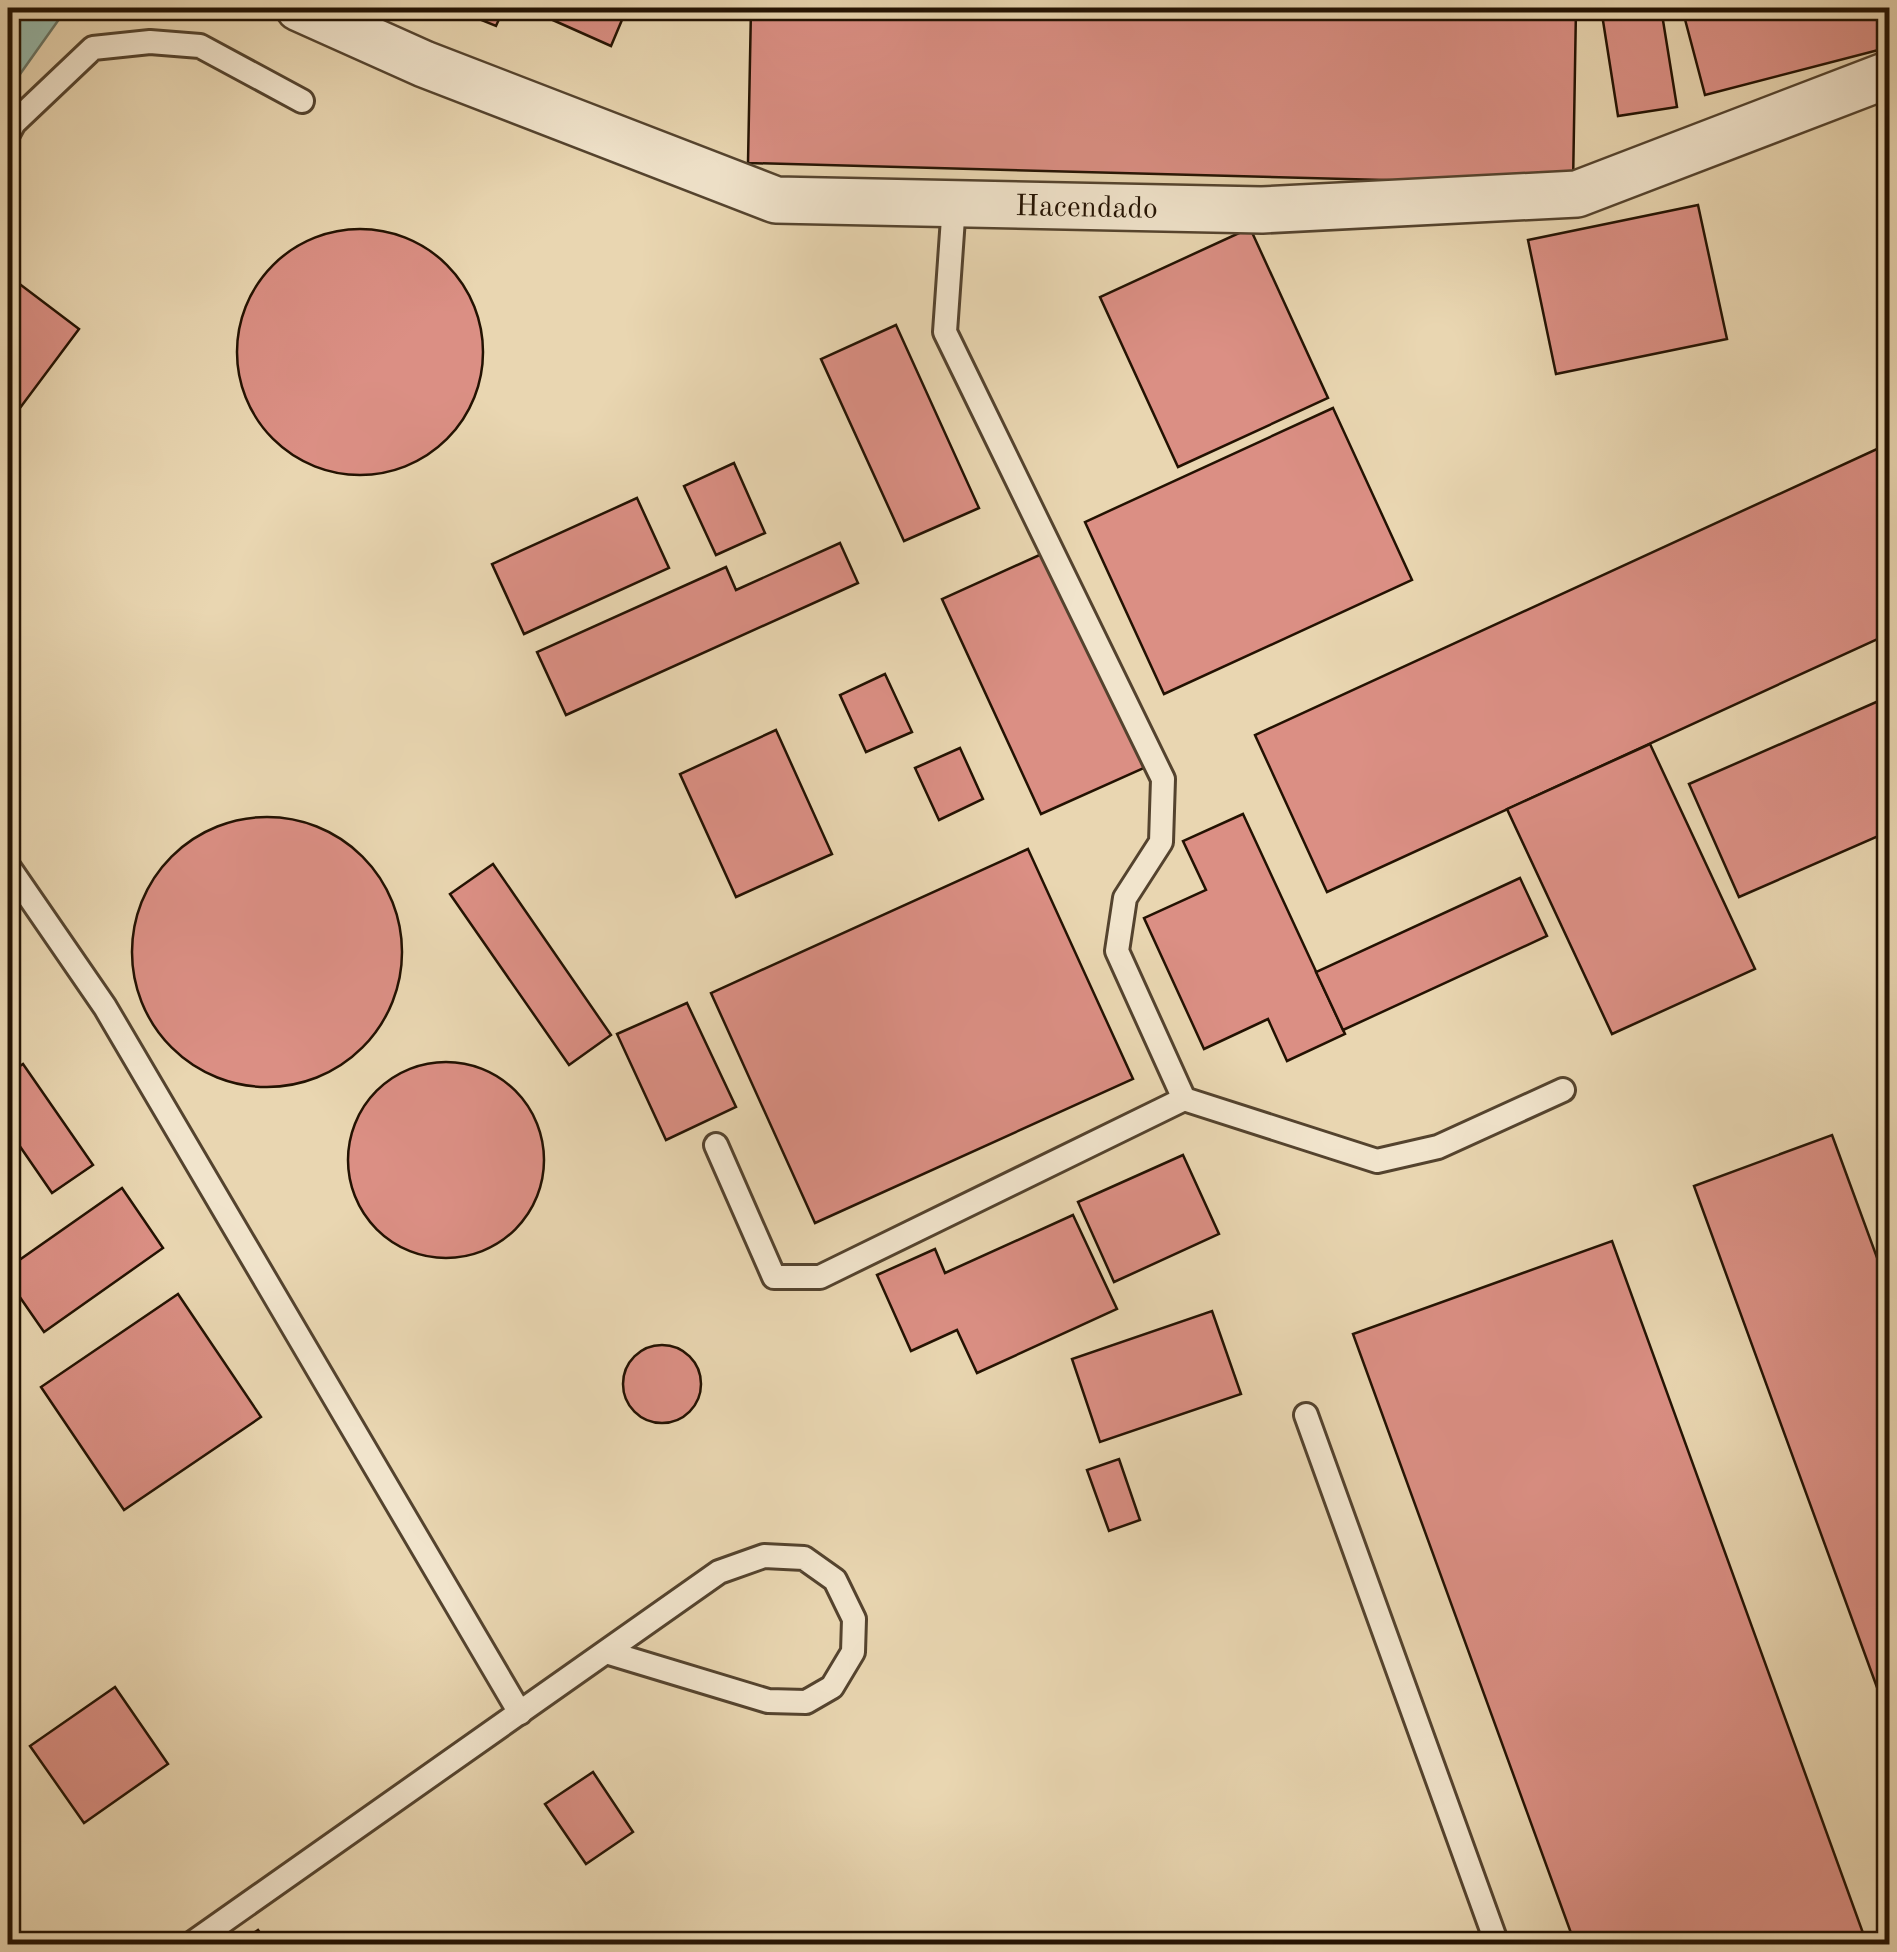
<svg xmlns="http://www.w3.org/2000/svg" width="1897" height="1952" font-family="'Old Standard TT',serif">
<rect width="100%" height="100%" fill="#e9d6b1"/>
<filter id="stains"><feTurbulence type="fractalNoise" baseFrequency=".002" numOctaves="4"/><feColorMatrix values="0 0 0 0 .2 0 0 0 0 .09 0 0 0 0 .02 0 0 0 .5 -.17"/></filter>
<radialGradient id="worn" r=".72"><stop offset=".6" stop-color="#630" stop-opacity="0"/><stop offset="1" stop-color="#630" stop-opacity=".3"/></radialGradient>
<polygon fill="#97b9aa" stroke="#697667" stroke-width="2.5" points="8,8 67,8 8,91"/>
<g fill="#db8f84" stroke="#231202" stroke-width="2.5">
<polygon points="452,8 504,8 496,26"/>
<polygon points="550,8 627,8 611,46 546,17"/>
<polygon points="751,8 1576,8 1573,185 748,163"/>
<polygon points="1601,8 1661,8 1677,107 1618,116"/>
<polygon points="1682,8 1890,8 1890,47 1705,95"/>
<polygon points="1698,205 1727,339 1556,374 1528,240"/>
<polygon points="1250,228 1328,398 1178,467 1100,297"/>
<circle cx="360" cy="352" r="123"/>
<polygon points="13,279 79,329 8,424 8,286"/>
<polygon points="896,325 979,508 904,541 821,359"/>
<polygon points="1333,408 1412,580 1164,694 1085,522"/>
<polygon points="1890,443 1890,647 1884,636 1327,892 1255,735"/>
<polygon points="734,463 765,533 716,555 684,486"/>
<polygon points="637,498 669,568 524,634 492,564"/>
<polygon points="840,543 858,583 566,715 537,652 726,567 736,590"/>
<polygon points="1044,553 1144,768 1041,814 942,599"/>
<polygon points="885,674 912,732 866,752 840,695"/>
<polygon points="1890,696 1890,831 1739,897 1689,784"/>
<polygon points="776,730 832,854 736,897 680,774"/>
<polygon points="1650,744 1755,969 1612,1034 1507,809"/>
<polygon points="960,748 983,799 939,820 915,768"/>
<polygon points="1243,814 1345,1034 1287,1061 1268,1019 1204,1049 1144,918 1206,890 1183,841"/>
<circle cx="267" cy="952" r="135"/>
<polygon points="1028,849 1133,1079 815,1223 711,993"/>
<polygon points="493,864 611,1035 569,1065 450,894"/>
<polygon points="1520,878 1547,936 1343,1030 1316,972"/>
<polygon points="687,1003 736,1107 666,1140 617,1034"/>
<circle cx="446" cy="1160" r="98"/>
<polygon points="23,1064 93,1165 52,1193 8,1129 8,1074"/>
<polygon points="1832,1135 1890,1293 1890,1723 1694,1186"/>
<polygon points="1183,1155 1219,1234 1114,1282 1078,1202"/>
<polygon points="122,1188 163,1248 44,1332 8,1280 8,1268"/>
<polygon points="1073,1215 1117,1309 977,1373 957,1330 911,1351 877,1275 935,1249 945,1273"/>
<polygon points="1612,1241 1867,1944 1575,1944 1353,1334"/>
<polygon points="178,1294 261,1417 124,1510 41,1387"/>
<polygon points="1212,1311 1241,1394 1100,1442 1072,1359"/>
<circle cx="662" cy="1384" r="39"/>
<polygon points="1119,1459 1140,1520 1109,1531 1087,1470"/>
<polygon points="115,1687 168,1764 84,1823 30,1746"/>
<polygon points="593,1772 633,1832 586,1864 545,1804"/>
<polygon points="258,1930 268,1944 237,1944"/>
</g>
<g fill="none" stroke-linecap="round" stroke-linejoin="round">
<g stroke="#54432e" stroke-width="28">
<g id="service">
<polyline points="8,134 14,123 93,48 150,42 200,46 302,101"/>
<polyline points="954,204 945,332 1163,779 1161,842 1125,898 1117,951 1184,1099 1377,1161 1438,1147 1563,1090"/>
<polyline points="8,866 105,1007 520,1713"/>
<polyline points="716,1145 774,1277 820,1277 1184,1099"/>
<polyline points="1306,1415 1497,1944"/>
<polyline points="191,1944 719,1572 764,1556 804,1558 835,1580 854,1619 853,1652 832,1687 806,1702 768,1701 606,1652"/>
</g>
</g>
<g stroke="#54432e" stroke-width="50">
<g id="minor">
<path id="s1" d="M299 8 424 64 776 200 1262 210 1577 194 1890 74"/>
</g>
</g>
<use href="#service" stroke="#f1e4cc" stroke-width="22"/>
<use href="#minor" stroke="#f1e4cc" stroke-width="45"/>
</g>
<g text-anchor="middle" stroke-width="8" stroke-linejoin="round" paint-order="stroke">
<g font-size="30" fill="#231202" stroke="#f1e4cc">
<text dy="10" stroke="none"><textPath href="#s1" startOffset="825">Hacendado</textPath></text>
</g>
</g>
<rect width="1897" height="1952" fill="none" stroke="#e9d6b1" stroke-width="40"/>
<rect x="10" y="10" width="1877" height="1932" fill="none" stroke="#231202" stroke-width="5"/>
<rect x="20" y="20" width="1857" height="1912" fill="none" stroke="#231202" stroke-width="2.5"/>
<rect width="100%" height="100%" filter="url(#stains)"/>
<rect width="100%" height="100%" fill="url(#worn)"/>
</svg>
